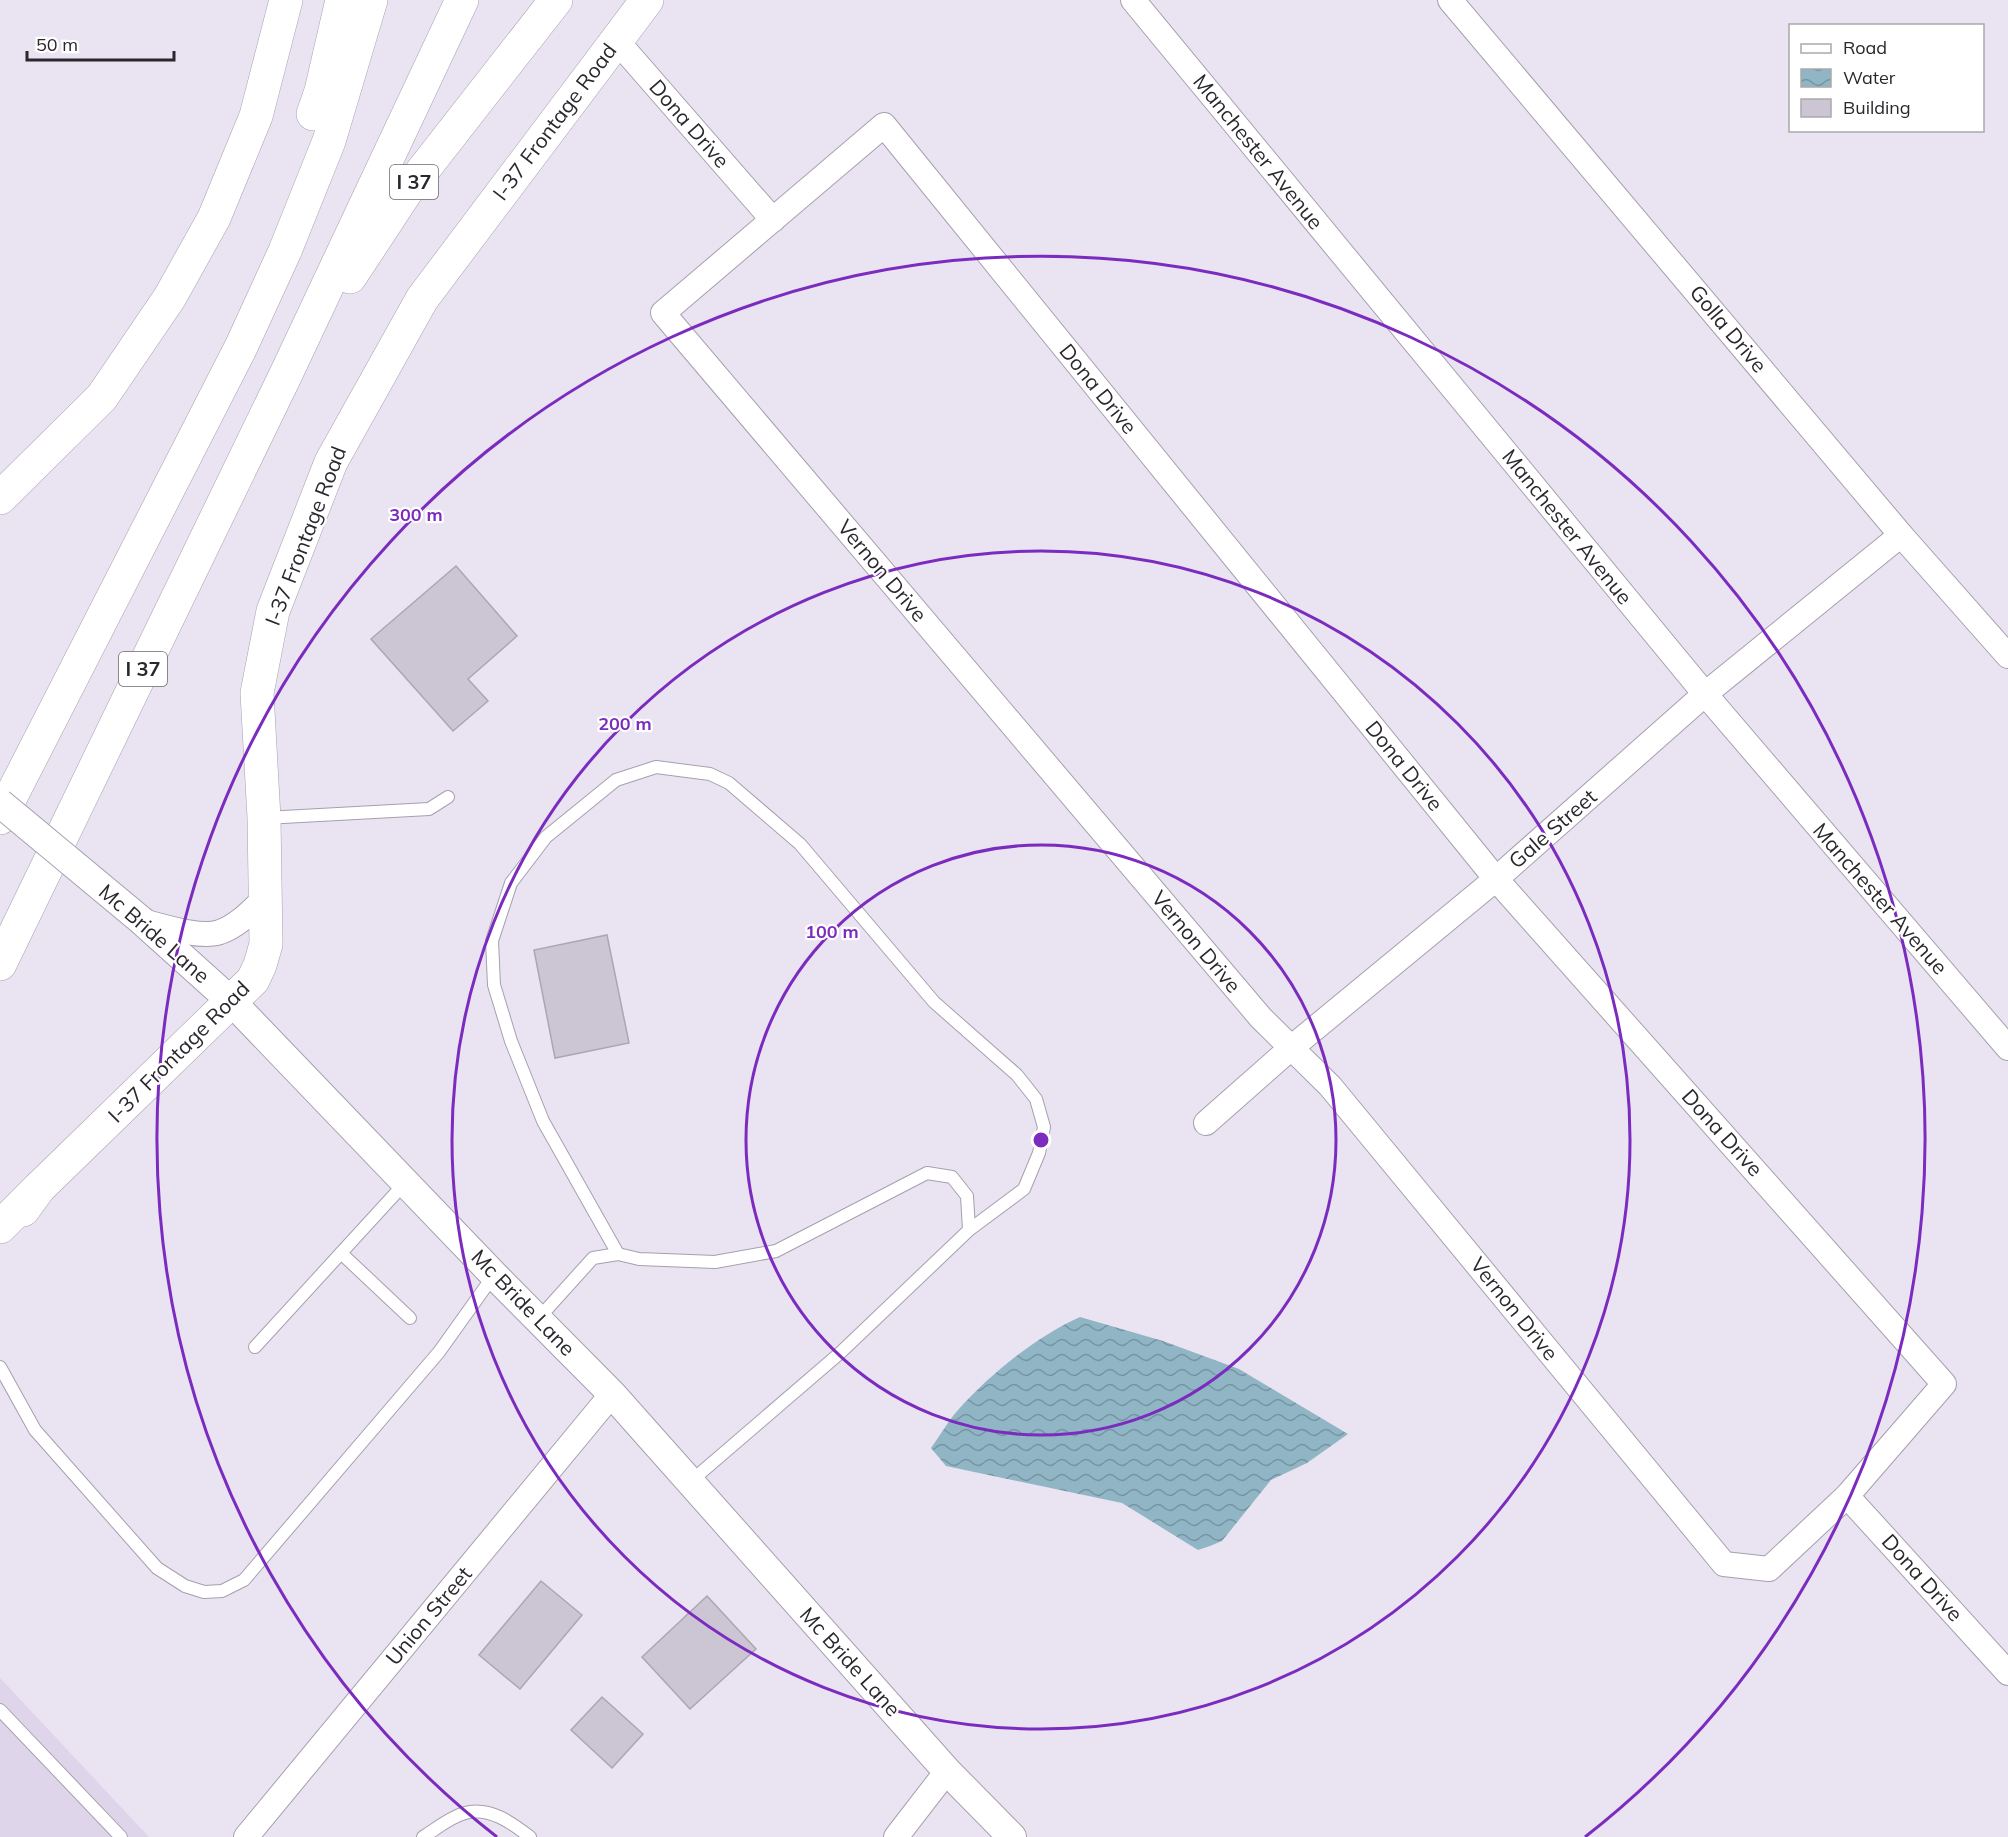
<svg xmlns="http://www.w3.org/2000/svg" width="2008" height="1837" font-family="Mulish,sans-serif">
<defs>
<pattern id="water-waves" width="16" height="10" patternUnits="userSpaceOnUse" patternTransform="scale(1.5)"><rect width="16" height="10" fill="#90b6c6"/><path d="M0 5q4-4 8 0t8 0" fill="none" stroke="#7694a1"/></pattern>
</defs>
<rect width="100%" height="100%" fill="#e9e3f2"/>
<polygon fill="#ded5ea" points="0,1678 149,1837 0,1837"/>
<path fill="url(#water-waves)" d="M1080 1317 1163 1341 1239 1369 1348 1434 1307 1463 1271 1480 1222 1541 1210 1546 1198 1550 1122 1503 946 1466 931 1448C940 1436 948 1421 958 1410 989 1375 1037 1336 1080 1317Z"/>
<g fill="#ccc6d4" stroke="#aca6b4" stroke-width="1.5">
<polygon points="456,566 517,636 468,679 488,701 453,731 371,639"/>
<polygon points="607,935 629,1043 555,1058 534,950"/>
<polygon points="541,1581 582,1615 520,1689 479,1655"/>
<polygon points="707,1596 756,1649 690,1709 642,1657"/>
<polygon points="602,1697 643,1734 612,1768 571,1730"/>
</g>
<g fill="none" stroke-linecap="round" stroke-linejoin="round">
<g stroke="#a6a0ae" stroke-width="14">
<g id="service">
<polyline points="265,818 429,809 448,797"/>
<polyline points="341,1253 410,1318"/>
<polyline points="618,1254 543,1121 511,1041 494,985 492,941 511,883 546,837 616,780 656,767 710,774 729,783 800,844 934,1002 1017,1075 1036,1099 1044,1127 1039,1153 1024,1189 969,1230"/>
<polyline points="538,1319 593,1258 618,1254 639,1259 715,1262 776,1251 927,1173 952,1177 967,1196 969,1230 840,1353 690,1482"/>
<polyline points="255,1347 405,1183"/>
<polyline points="0,1367 35,1430 157,1568 185,1586 204,1592 222,1591 244,1580 439,1352 494,1275"/>
<polyline points="0,1710 121,1837"/>
<path d="M423 1837C436 1829 450 1817 465 1813 489 1806 512 1823 530 1837"/>
</g>
</g>
<g stroke="#a6a0ae" stroke-width="26">
<g id="minor">
<polyline points="1133,0 1705,694 2008,1048"/>
<polyline points="1450,0 1901,535 2008,656"/>
<polyline points="617,41 773,220"/>
<polygon points="884,125 1496,879 1944,1384 1847,1496 1769,1569 1724,1564 1330,1086 1261,1018 663,313"/>
<path d="M142 921C162 926 201 939 220 932 238 926 252 910 265 898"/>
<polyline points="1206,1123 1291,1048 1496,879 1705,694 1901,535"/>
<polyline points="1847,1496 2008,1673"/>
<polyline points="246,1837 612,1394"/>
<polyline points="896,1837 947,1771"/>
</g>
</g>
<g stroke="#a6a0ae" stroke-width="30">
<polyline id="tertiary" points="142,921 232,1002 494,1275 612,1394 947,1771 1012,1837"/>
</g>
<g stroke="#a6a0ae" stroke-width="34">
<g id="secondary">
<polyline points="0,498 102,397 170,297 214,218 256,116 286,0"/>
<polyline points="23,1210 39,1188 253,980 260,965 266,944 264,818 257,693 273,611 331,462 422,299 647,0"/>
</g>
</g>
<g stroke="#a6a0ae" stroke-width="34">
<g id="motorway">
<polyline points="313,114 321,91 342,0"/>
<polyline points="350,277 406,192 556,0"/>
<polyline points="0,818 241,347 285,251 329,141 371,0"/>
<polyline points="0,964 286,374 462,0"/>
<polyline points="0,1227 39,1188"/>
</g>
</g>
<use href="#service" stroke="#fff" stroke-width="12"/>
<use href="#minor" stroke="#fff" stroke-width="24"/>
<use href="#tertiary" stroke="#fff" stroke-width="28"/>
<use href="#secondary" stroke="#fff" stroke-width="33"/>
<use href="#motorway" stroke="#fff" stroke-width="33"/>
<g stroke="#a6a0ae" stroke-width="30" stroke-linecap="butt">
<polyline id="tertiary-bridge" points="0,803 142,921"/>
</g>
<use href="#tertiary-bridge" stroke="#fff" stroke-width="28"/>
</g>
<g fill="none" stroke="#7b2cbf" stroke-width="3">
<circle cx="1041" cy="1140" r="295"/>
<circle cx="1041" cy="1140" r="589"/>
<path d="M497 1837A884 884 0 1 1 1585 1837"/>
</g>
<g text-anchor="middle" stroke-width="4.5" stroke-linejoin="round" paint-order="stroke">
<g fill="#fff" stroke="#6a686c" stroke-width="1.5">
<rect x="390" y="165" width="48" height="34" rx="4.5"/>
<rect x="119" y="652" width="48" height="34" rx="4.5"/>
</g>
<g font-size="20" font-weight="bold" fill="#2a272d">
<text x="414" y="189">I 37</text>
<text x="143" y="676">I 37</text>
</g>
<g font-size="21" fill="#2a272d" stroke="#fff">
<text transform="translate(555 122) rotate(-53)" y="7">I-37 Frontage Road</text>
<text transform="translate(689 124) rotate(49)" y="7">Dona Drive</text>
<text transform="translate(1258 152) rotate(51)" y="7">Manchester Avenue</text>
<text transform="translate(1728 329) rotate(50)" y="7">Golla Drive</text>
<text transform="translate(1098 389) rotate(51)" y="7">Dona Drive</text>
<text transform="translate(1567 527) rotate(51)" y="7">Manchester Avenue</text>
<text transform="translate(306 536) rotate(-69)" y="7">I-37 Frontage Road</text>
<text transform="translate(882 571) rotate(50)" y="7">Vernon Drive</text>
<text transform="translate(1404 766) rotate(51)" y="7">Dona Drive</text>
<text transform="translate(1553 829) rotate(-41)" y="7">Gale Street</text>
<text transform="translate(1880 899) rotate(49)" y="7">Manchester Avenue</text>
<text transform="translate(154 934) rotate(41)" y="7">Mc Bride Lane</text>
<text transform="translate(1196 942) rotate(50)" y="7">Vernon Drive</text>
<text transform="translate(179 1052) rotate(-45)" y="7">I-37 Frontage Road</text>
<text transform="translate(1722 1133) rotate(48)" y="7">Dona Drive</text>
<text transform="translate(523 1303) rotate(46)" y="7">Mc Bride Lane</text>
<text transform="translate(1514 1309) rotate(51)" y="7">Vernon Drive</text>
<text transform="translate(1922 1578) rotate(48)" y="7">Dona Drive</text>
<text transform="translate(429 1616) rotate(-50)" y="7">Union Street</text>
<text transform="translate(850 1662) rotate(48)" y="7">Mc Bride Lane</text>
</g>
</g>
<circle cx="1041" cy="1140" r="9" fill="#7b2cbf" stroke="#fff" stroke-width="3"/>
<g font-size="18" text-anchor="middle" font-weight="bold" fill="#7b2cbf" stroke="#fff" stroke-width="4.5" stroke-linejoin="round" paint-order="stroke">
<text x="416" y="521">300 m</text>
<text x="625" y="730">200 m</text>
<text x="832" y="938">100 m</text>
</g>
<rect x="1789" y="24" width="195" height="108" fill="#ffffff" stroke="#aaa9ab" stroke-width="1.5"/>
<rect x="1801" y="44" width="30" height="9" fill="#ffffff" stroke="#aaa9ab" stroke-width="1.5"/>
<text x="1843" y="54" font-size="18" fill="#2a272d">Road</text>
<rect x="1801" y="69" width="30" height="18" fill="url(#water-waves)" stroke="#aaa9ab" stroke-width="1.5"/>
<text x="1843" y="84" font-size="18" fill="#2a272d">Water</text>
<rect x="1801" y="99" width="30" height="18" fill="#ccc6d4" stroke="#aaa9ab" stroke-width="1.5"/>
<text x="1843" y="114" font-size="18" fill="#2a272d">Building</text>
<path d="M27 51v9h147v-9" fill="none" stroke="#2a272d" stroke-width="3"/>
<text x="36" y="51" font-size="18" fill="#2a272d" stroke="#ffffff" stroke-width="4.5" paint-order="stroke">50 m</text>
</svg>
